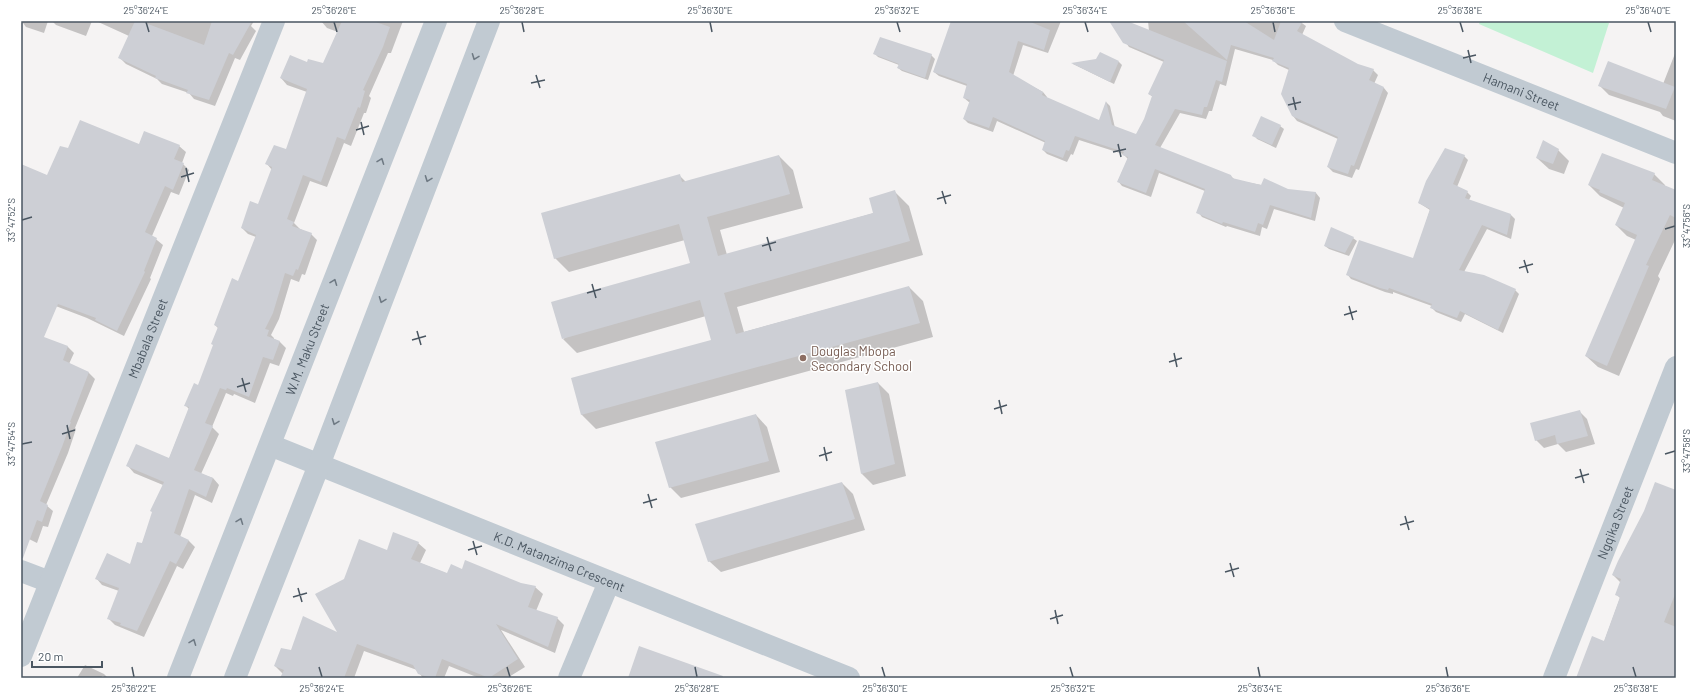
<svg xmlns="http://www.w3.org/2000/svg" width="1697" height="699" font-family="Barlow,sans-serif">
<rect width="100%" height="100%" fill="#f5f3f3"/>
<polygon fill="#c3f1d5" points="1480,21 1603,21 1609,23 1593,73 1479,24"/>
<g fill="#0003">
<polygon points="23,21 48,21 44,33 26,27 23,23"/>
<polygon points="52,21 92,21 86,36 56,25"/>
<polygon points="96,21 254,21 251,26 256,31 240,60 235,58 215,106 194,99 189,93 162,84 157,79 126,64 120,58 129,36"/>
<polygon points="321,21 403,21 391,53 388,53 369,96 371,98 366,113 364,113 351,146 344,143 327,187 310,181 294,223 300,229 311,234 317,240 305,275 302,274 299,282 291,279 279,319 271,335 274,338 274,339 280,342 286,348 279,366 270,363 255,403 234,394 233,396 226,393 212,427 219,434 201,474 213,478 219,485 212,503 195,495 180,537 189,541 195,547 183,569 177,566 144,637 115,625 108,618 119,591 102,585 96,578 131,565 142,544 163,485 134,473 128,466 169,459 189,409 185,405 199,386 214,346 218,328 215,325 239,282 256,237 248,234 242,228 259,205 272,170 267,164 287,150 307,92 287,85 281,78 307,64 324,65 338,32 327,28"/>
<polygon points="952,21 1061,21 1048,53 1023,45 1013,76 1043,92 1047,97 1047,98 1100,122 1106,102 1110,106 1115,128 1136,135 1145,120 1153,97 1149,94 1164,62 1129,47 1110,21 1124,21 1149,31 1148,21 1299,21 1306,26 1302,35 1357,65 1373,70 1378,75 1374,84 1384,88 1388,93 1359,170 1356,169 1352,178 1333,172 1328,167 1338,139 1297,121 1293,116 1289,70 1278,65 1273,60 1235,49 1226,86 1220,84 1212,111 1209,111 1206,119 1180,113 1160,148 1231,176 1235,180 1287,190 1316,193 1320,198 1315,221 1274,209 1267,229 1262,227 1260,236 1227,226 1226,227 1202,217 1198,212 1205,191 1159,173 1151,197 1122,186 1118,181 1128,159 1123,154 1079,140 1073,155 1071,154 1067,162 1047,154 1043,150 1046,143 997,121 993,132 968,123 964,119 970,103 964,98 967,86 939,76 934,72"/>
<polygon points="1676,51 1676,121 1663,116 1660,112 1609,95 1600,86 1663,84"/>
<polygon points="874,53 931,55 935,59 928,80 902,71 898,68 899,65 878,57"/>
<polygon points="1119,62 1122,65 1114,84 1073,64"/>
<polygon points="1280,126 1284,129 1276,148 1257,139 1254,135"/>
<polygon points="140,145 179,146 186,152 182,163 189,170 179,195 171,192 152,236 163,245 150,278 151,279 124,336 87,318 53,305 21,284 21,165 48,176 69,150"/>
<polygon points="1558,150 1569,161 1564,174 1549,169 1537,158"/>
<polygon points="779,156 793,170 803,208 720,230 727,255 874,213 895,192 909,206 923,255 737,307 744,332 909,287 923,301 933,337 596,429 582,415 573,379 712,341 706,316 577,353 563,339 692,264 685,240 569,272 555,258 680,176 686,182"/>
<polygon points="1464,156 1468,160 1457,187 1467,192 1471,196 1469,200 1511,215 1515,219 1511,239 1487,229 1464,272 1515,290 1519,294 1503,333 1465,314 1461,322 1436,312 1432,308 1432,306 1393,292 1393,294 1385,292 1351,279 1347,274 1414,259 1430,210 1419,203"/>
<polygon points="1654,174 1665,185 1665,187 1676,192 1676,238 1658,276 1660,279 1619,376 1598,367 1586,356 1636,240 1627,236 1616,225 1624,208 1600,196 1589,185"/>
<polygon points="1353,238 1357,241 1349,256 1329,249 1325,246"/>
<polygon points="32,334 68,347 74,353 69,364 89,373 95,379 75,428 76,429 68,453 46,505 53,511 48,527 43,526 37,543 21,535 21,345"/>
<polygon points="878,383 889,394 906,476 873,485 862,474"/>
<polygon points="1579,411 1587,419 1595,444 1566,452 1558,444 1544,448 1536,440"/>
<polygon points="756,415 767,427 780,472 681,498 670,487"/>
<polygon points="842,483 853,494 865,530 721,572 709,561"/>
<polygon points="1676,488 1676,678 1577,678 1604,642 1620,598 1616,594 1621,583 1613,575"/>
<polygon points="418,543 426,550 420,563 448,574 462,570 535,587 543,594 536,611 557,618 564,625 555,653 501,630 525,667 507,678 479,678 449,666 444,678 423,678 417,670 364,651 354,678 281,678 283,674 275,666 292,652 339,634 345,579 387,551"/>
<polygon points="85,665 104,674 108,678 103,678 104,676 102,676 101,678 77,678"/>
</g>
<g fill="#cdcfd5">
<polygon points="135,21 140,21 204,45 212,21 252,21 233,55 229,53 209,100 186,93 188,90 155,78 156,76 118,58"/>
<polygon points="342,21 373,21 390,27 383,47 363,90 365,91 360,108 358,107 345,140 337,137 321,182 303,175 287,219 294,222 292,226 312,233 298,270 296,269 293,276 285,273 273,313 265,329 269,330 267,336 280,341 273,360 263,357 249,397 227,388 226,390 220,388 205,423 213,426 194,470 213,478 206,497 189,489 174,533 189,540 176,564 170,561 137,631 120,625 121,623 107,619 119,588 95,579 107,553 130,564 137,542 142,543 152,512 150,511 164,482 126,466 136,444 169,458 189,407 184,406 194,383 198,385 213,345 211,344 218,327 214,325 232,278 238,281 256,235 241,228 250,201 258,204 272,167 265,164 274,145 286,149 307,89 280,78 290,55 307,62 308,59 323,63"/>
<polygon points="951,21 1028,21 1050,30 1044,50 1018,41 1009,72 1043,92 1042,95 1099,120 1106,101 1112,125 1136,134 1144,119 1152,96 1148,94 1164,60 1123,43 1109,21 1127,21 1227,61 1222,82 1216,80 1207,107 1204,107 1202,115 1175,109 1155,145 1231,175 1232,178 1261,185 1264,178 1288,189 1316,192 1311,218 1270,205 1263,225 1258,223 1255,232 1223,222 1222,224 1196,213 1205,189 1155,169 1146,193 1117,182 1128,157 1122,155 1124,152 1075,136 1069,151 1066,150 1063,158 1042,150 1045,141 993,117 989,128 963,119 970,100 963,98 967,84 933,72"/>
<polygon points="1183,21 1244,21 1274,40 1281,21 1303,21 1297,31 1358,64 1374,69 1369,80 1384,87 1354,166 1351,165 1348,174 1327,167 1338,137 1292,116 1281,94 1289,68 1272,61 1274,58 1231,45 1227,60"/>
<polygon points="880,37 932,54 925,78 897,68 899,64 873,54"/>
<polygon points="1100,52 1119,61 1110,82 1071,63 1096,59"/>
<polygon points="1608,61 1675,87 1666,109 1598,86"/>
<polygon points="1261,116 1281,125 1272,145 1252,136"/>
<polygon points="80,120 139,144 144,131 180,145 174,159 184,163 173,190 165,186 145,232 157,238 144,271 145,272 117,331 95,320 96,318 58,304 44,337 68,346 63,360 89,372 70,422 71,422 62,447 40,501 48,505 42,522 37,520 23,558 21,558 21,164 47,175 60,146 68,148"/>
<polygon points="1543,140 1559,149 1553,164 1536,158"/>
<polygon points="1445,148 1465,155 1453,184 1468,191 1465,198 1511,214 1507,235 1482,225 1459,270 1484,275 1516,289 1498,330 1460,311 1457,318 1430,308 1432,304 1389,288 1388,290 1380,288 1346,275 1359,240 1413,258 1430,209 1418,203 1426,181"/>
<polygon points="1602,153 1655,173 1652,180 1676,190 1676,218 1670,215 1646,265 1649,266 1607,366 1585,356 1637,235 1615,225 1625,203 1599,192 1600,190 1588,185"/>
<polygon points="779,155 790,194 707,217 718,256 873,213 869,198 895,190 910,241 724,293 736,334 909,286 920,323 581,415 571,378 711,340 700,300 562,339 551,302 690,263 679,224 554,259 541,213 680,174 682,182"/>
<polygon points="1331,227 1354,237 1345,253 1324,246"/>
<polygon points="878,382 895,464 861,474 845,390"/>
<polygon points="1580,410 1588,436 1557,444 1555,435 1535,441 1530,423"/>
<polygon points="756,414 769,461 669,488 655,442"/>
<polygon points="842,482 855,519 708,562 695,524"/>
<polygon points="1655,482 1676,490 1676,592 1664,622 1676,627 1676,678 1576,678 1592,636 1604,641 1620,597 1615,595 1621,579 1612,575 1618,561 1644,511"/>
<polygon points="393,532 419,542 411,559 447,573 451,564 462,569 465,560 521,583 536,586 528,607 558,617 548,647 496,624 518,659 489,678 442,659 435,678 431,678 418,674 413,665 357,644 344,678 280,678 284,670 274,666 281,648 291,650 303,616 337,632 315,594 344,579 359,539 387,550"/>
<polygon points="639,646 723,676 722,678 628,678"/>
</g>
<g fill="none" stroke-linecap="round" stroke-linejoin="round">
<g stroke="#c1cad2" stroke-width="22">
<path id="s1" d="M1345 21 1676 153"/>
<path id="s2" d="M270 445 849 678"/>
<polyline points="21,571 50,582"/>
<path id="s3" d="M21 656 274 21"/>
<path id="s4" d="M178 678 436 21"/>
<polyline points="235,678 319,465 489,21"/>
<polyline points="569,678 609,582"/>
<path id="s5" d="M1554 678 1676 367"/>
</g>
</g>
<defs><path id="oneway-chevron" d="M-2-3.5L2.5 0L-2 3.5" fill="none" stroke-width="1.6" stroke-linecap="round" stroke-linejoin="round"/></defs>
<g stroke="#6e7983">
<use href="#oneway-chevron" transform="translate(475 57) rotate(111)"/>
<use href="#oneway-chevron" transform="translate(381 161) rotate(-69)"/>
<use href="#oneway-chevron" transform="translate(428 179) rotate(111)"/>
<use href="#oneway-chevron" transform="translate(334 282) rotate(-69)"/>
<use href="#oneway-chevron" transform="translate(382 300) rotate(111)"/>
<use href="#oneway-chevron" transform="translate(335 422) rotate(111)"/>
<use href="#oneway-chevron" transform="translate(240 521) rotate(-69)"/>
<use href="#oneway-chevron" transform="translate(193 642) rotate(-69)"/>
</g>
<path fill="none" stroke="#4a5661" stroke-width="1.5" d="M146 22 149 32M334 22 337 32M522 22 524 32M710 22 712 32M897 22 900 32M1085 22 1088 32M1273 22 1275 32M1460 22 1463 32M1648 22 1651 32M1468 50 1471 63M1463 58 1476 55M536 75 540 88M531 83 545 80M1293 97 1296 110M1288 105 1301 102M361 122 364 135M356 130 369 126M1118 144 1121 157M1113 152 1126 149M186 168 189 182M181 177 194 173M942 191 946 204M937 199 951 195M22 220 32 217M1665 229 1675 226M767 237 771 251M762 246 776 242M1524 260 1528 273M1519 268 1533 264M592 284 596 298M587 293 601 289M1349 306 1353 320M1344 315 1357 311M417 331 421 345M412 340 426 336M1174 353 1177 367M1169 362 1182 358M242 378 246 392M237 387 250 383M999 400 1002 414M994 409 1007 405M67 425 70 439M62 434 75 430M22 444 32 442M824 447 827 461M1665 454 1675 451M819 456 832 452M1580 469 1584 483M1575 478 1589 474M648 494 652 508M643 503 657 499M1405 516 1409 530M1400 525 1414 521M473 541 477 555M468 550 482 546M1230 563 1234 577M1225 572 1239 568M298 588 302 602M293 597 307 593M1055 610 1058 624M1050 619 1063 615M132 667 134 677M319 667 322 677M507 667 510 677M695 667 697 677M882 667 885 677M1070 667 1073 677M1258 667 1260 677M1446 667 1448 677M1633 667 1636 677"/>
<circle fill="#8d6e63" stroke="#fff" stroke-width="1.5" cx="803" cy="358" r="4"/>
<g text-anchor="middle" stroke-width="3" stroke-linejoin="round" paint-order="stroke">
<g font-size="13" fill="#4a5661" stroke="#fff">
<text dy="5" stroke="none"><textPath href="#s1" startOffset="190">Hamani Street</textPath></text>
<text dy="5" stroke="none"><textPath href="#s3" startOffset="342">Mbabala Street</textPath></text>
<text dy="5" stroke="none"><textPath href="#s4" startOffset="353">W.M. Maku Street</textPath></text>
<text dy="5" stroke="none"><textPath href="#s5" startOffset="167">Ngqika Street</textPath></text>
<text dy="5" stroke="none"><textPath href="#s2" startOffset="312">K.D. Matanzima Crescent</textPath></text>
</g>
<g font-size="13" fill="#785e54" stroke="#fff" text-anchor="start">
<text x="811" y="356">Douglas Mbopa<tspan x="811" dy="15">Secondary School</tspan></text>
</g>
</g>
<rect width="1697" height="699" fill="none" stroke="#ffffff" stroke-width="44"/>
<path d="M32 661v6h70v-6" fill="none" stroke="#4a5661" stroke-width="2"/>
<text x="38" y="661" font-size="12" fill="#4a5661" stroke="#ffffff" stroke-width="3" paint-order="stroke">20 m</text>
<rect x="22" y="22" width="1653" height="655" fill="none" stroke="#4a5661" stroke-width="1.5"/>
<g font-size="10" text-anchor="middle" fill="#4a5661">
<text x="146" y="14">25°36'24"E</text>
<text x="334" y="14">25°36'26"E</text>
<text x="522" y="14">25°36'28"E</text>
<text x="710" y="14">25°36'30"E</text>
<text x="897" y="14">25°36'32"E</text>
<text x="1085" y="14">25°36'34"E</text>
<text x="1273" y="14">25°36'36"E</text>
<text x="1460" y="14">25°36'38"E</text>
<text x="1648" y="14">25°36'40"E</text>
<text transform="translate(11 220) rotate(-90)" y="4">33°47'52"S</text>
<text transform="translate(1686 226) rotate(-90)" y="4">33°47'56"S</text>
<text transform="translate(11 444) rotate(-90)" y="4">33°47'54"S</text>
<text transform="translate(1686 451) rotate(-90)" y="4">33°47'58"S</text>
<text x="134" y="692">25°36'22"E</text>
<text x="322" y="692">25°36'24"E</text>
<text x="510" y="692">25°36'26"E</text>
<text x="697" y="692">25°36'28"E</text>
<text x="885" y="692">25°36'30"E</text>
<text x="1073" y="692">25°36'32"E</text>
<text x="1260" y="692">25°36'34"E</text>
<text x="1448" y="692">25°36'36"E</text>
<text x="1636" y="692">25°36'38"E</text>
</g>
</svg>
